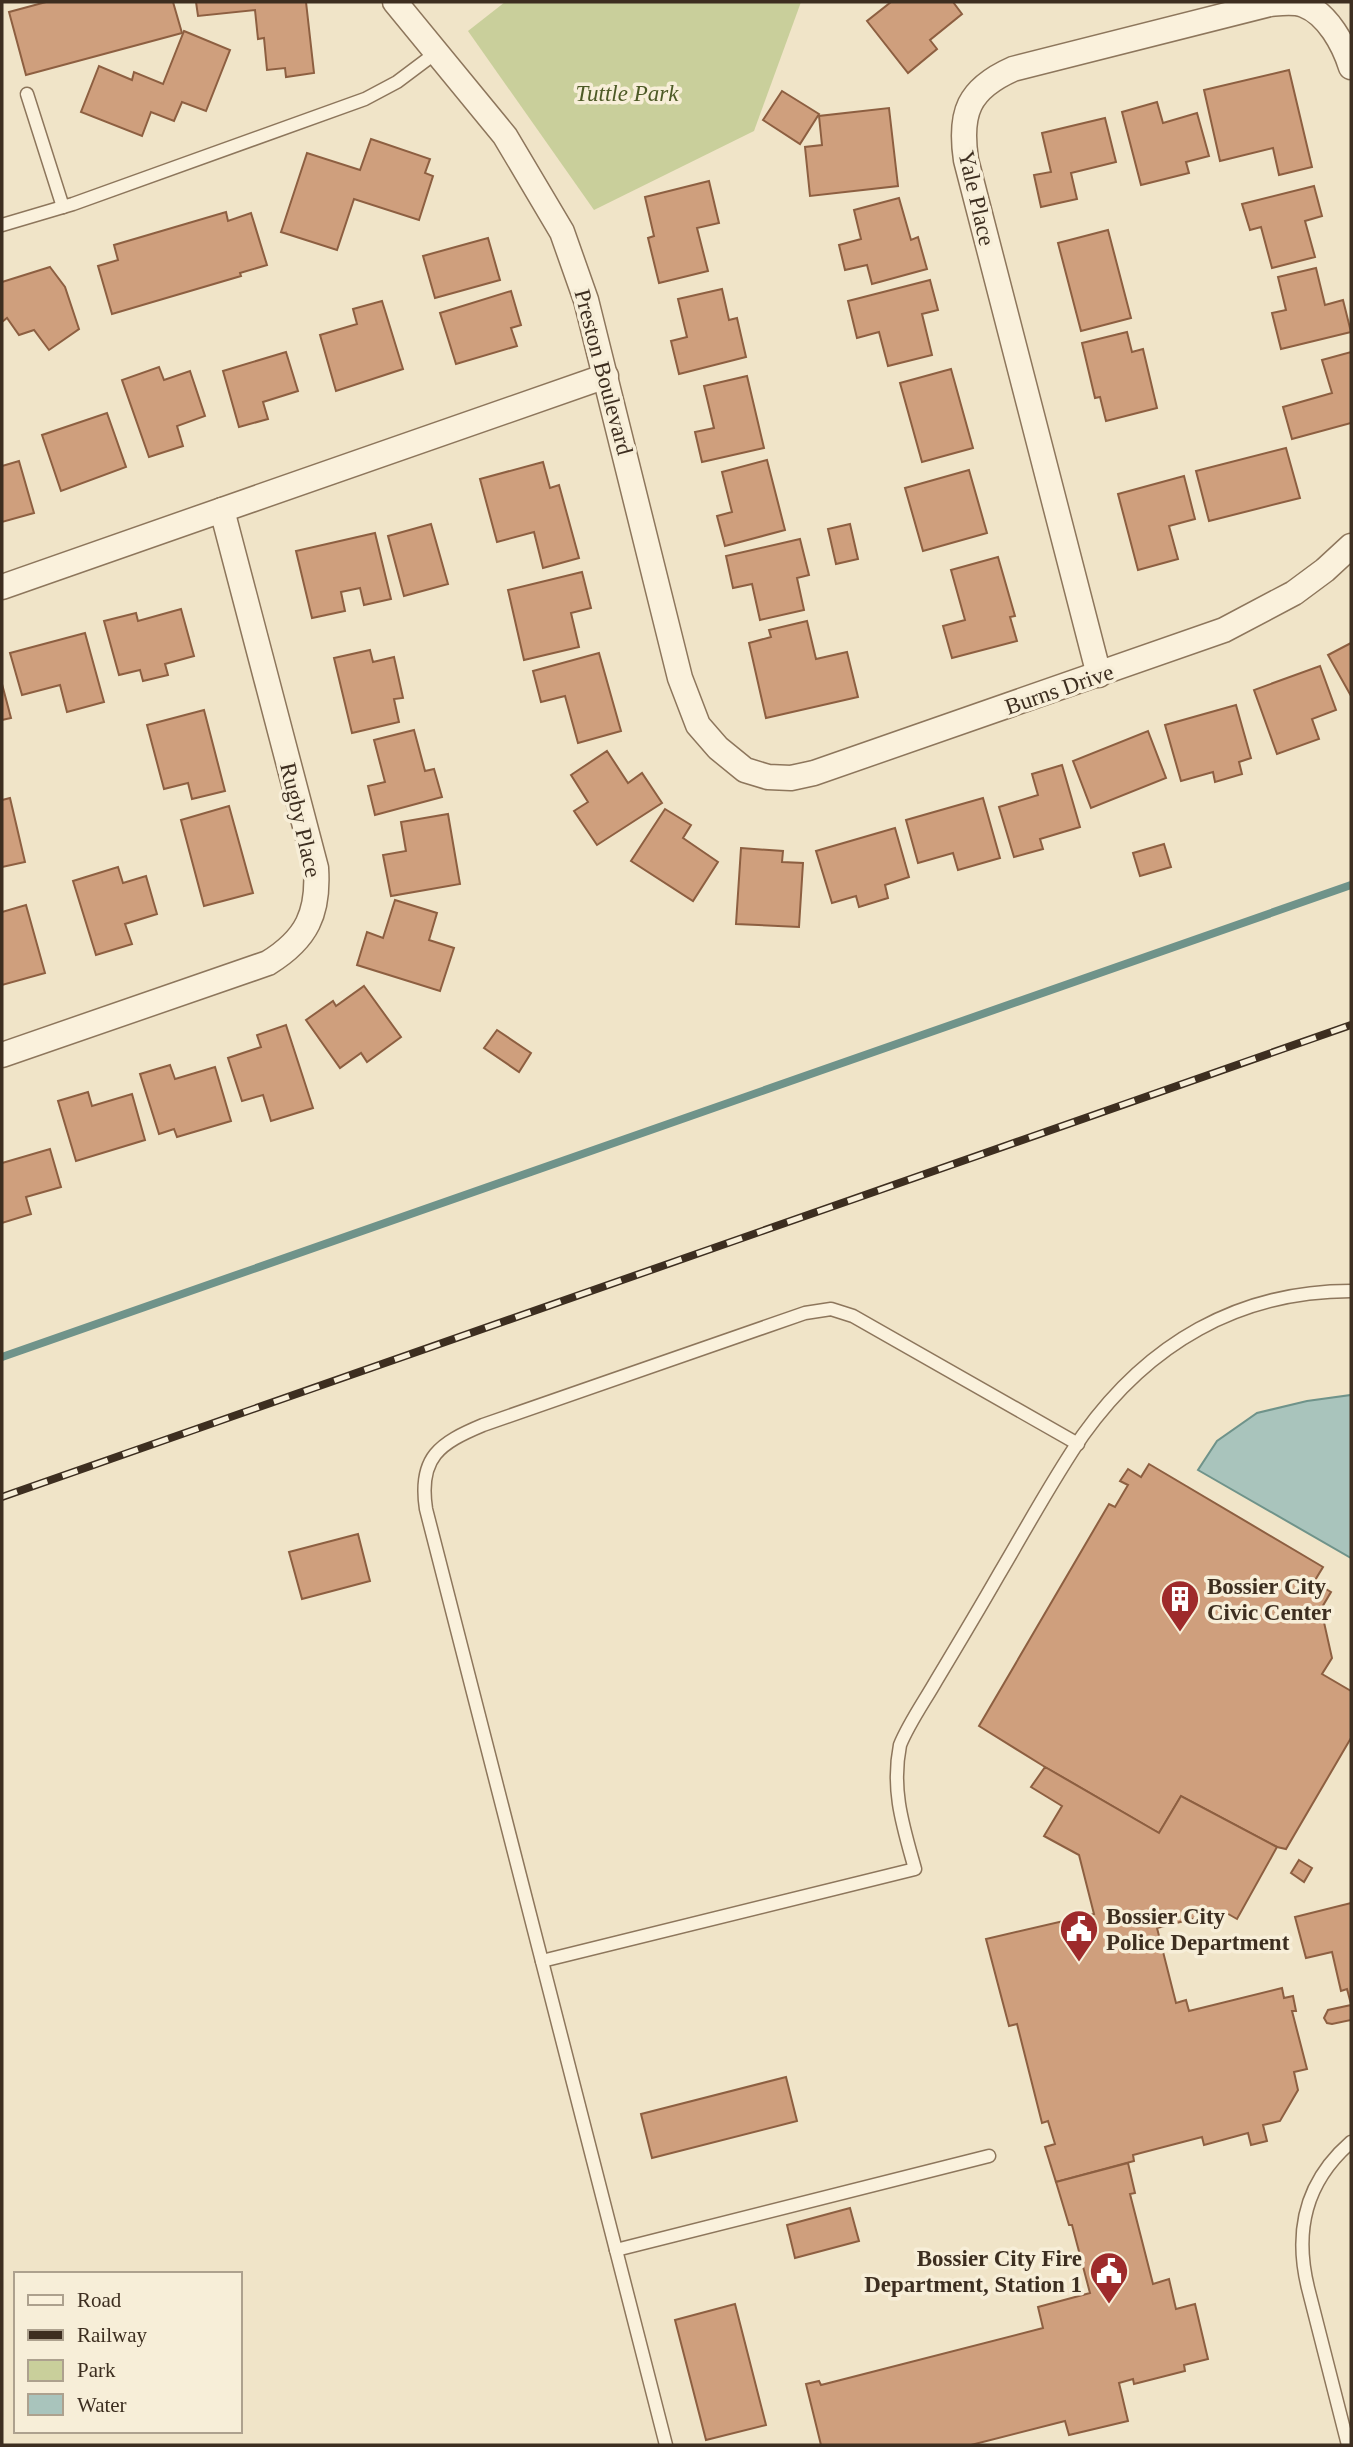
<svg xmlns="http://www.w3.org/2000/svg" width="1353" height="2447" font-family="Georgia,serif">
<rect width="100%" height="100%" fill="#f0e4c8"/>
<polygon fill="#c9cf9b" points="505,2 801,2 754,131 594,210 468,31"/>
<polygon fill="#a9c4bc" stroke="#6f938a" stroke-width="2" points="1351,1395 1351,1558 1198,1470 1217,1441 1257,1413 1307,1401"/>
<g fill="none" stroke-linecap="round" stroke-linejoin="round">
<polyline stroke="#6f938a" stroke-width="8" points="2,1357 1351,885"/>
</g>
<g fill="#cf9f7d" stroke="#8d5f41" stroke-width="2">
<polygon points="46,2 173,2 182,33 26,75 9,12"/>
<polygon points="196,2 306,2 314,73 286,77 285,68 267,70 264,38 258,39 255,10 198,16"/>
<polygon points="891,2 953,2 962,14 930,40 937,49 908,73 867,21"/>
<polygon points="184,31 230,50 206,111 182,102 174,121 151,112 142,136 81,112 99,66 132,80 134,72 163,84"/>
<polygon points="1289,70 1312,167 1279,175 1273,148 1220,161 1204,90"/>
<polygon points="782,91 819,114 800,144 763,120"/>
<polygon points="1157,102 1163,123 1197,113 1209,156 1186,162 1189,173 1141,185 1122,112"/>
<polygon points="889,108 898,186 810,196 805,147 822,145 819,116"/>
<polygon points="1105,118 1116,162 1071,173 1077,199 1041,207 1034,175 1051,172 1042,133"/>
<polygon points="371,139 430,159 425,173 433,176 419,220 354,199 337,250 281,232 307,153 360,170"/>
<polygon points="709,181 719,223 697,228 708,271 659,283 648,238 654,236 645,197"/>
<polygon points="1314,186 1322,216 1305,221 1315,257 1272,268 1261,227 1250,230 1242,204"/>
<polygon points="899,198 911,240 918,237 927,269 872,284 867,265 845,270 839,245 861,239 854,210"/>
<polygon points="226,212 228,221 251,213 267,265 240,273 241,276 112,314 98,266 118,260 114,245"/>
<polygon points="1108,230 1131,318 1081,331 1058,243"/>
<polygon points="488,238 500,280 435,298 423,256"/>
<polygon points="50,267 65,287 79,329 49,350 34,330 19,335 7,318 2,322 2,282"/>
<polygon points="1316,268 1325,305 1343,300 1351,332 1281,349 1272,313 1286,310 1278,277"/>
<polygon points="930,280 938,310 922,314 932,355 888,366 879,332 857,338 848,301"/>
<polygon points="722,289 729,320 737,318 746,357 679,374 671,341 687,337 678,299"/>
<polygon points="511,291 521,325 511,328 517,346 456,364 440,313"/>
<polygon points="382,301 403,369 336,391 320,335 357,324 353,309"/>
<polygon points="1127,332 1132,352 1143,349 1157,408 1106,421 1100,397 1095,398 1082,343"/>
<polygon points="286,352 298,391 263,402 268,419 239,427 223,371"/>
<polygon points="1351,352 1351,423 1292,439 1283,407 1332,393 1322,360"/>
<polygon points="159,367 164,380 190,371 205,416 177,426 183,446 149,457 122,380"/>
<polygon points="951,369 973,448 922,462 900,383"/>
<polygon points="747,376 764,448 702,462 695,432 714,428 704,386"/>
<polygon points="107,413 126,467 61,491 42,435"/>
<polygon points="1286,448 1300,498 1209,521 1196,471"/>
<polygon points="767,460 785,530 725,546 717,516 732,512 722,472"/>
<polygon points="19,461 34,513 2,522 2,466"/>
<polygon points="543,462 550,488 559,485 579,558 543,568 534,532 497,542 480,479"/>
<polygon points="969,470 987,533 923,551 905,488"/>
<polygon points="1184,476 1195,519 1169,526 1178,559 1138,570 1118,494"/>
<polygon points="431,524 448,584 404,596 388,536"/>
<polygon points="850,524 858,559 836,564 828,529"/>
<polygon points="375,533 391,599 364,605 360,588 341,592 345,611 312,618 296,551"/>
<polygon points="800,539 809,575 797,578 804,610 760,620 752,584 733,588 726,556"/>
<polygon points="998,557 1015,616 1010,617 1017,641 952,658 943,626 965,620 951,570"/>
<polygon points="582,572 591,608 571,613 579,647 524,660 508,590"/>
<polygon points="181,609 194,656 165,664 168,675 143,681 140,670 119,675 104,621 136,613 138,621"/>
<polygon points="807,621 816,659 847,652 858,697 766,718 749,643 771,637 769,630"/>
<polygon points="85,633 104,702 67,712 60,685 22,695 10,653"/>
<polygon points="1351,643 1351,696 1328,655"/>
<polygon points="370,650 373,662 394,657 403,698 394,699 399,722 352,733 334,658"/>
<polygon points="599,653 621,731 578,743 565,696 541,702 533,671"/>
<polygon points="1320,666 1336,710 1312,719 1319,739 1277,754 1254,690"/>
<polygon points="2,684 11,718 2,720"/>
<polygon points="1236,705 1251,758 1239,762 1242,774 1215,782 1213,772 1181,781 1165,725"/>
<polygon points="204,710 225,791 192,799 188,783 164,789 147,725"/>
<polygon points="414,730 425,771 434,769 442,797 375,815 368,786 385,782 374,740"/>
<polygon points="1148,731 1166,778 1091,808 1073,761"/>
<polygon points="607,751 628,783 642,773 662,803 597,845 574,811 588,802 571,775"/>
<polygon points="1062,765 1080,827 1040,839 1043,849 1014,857 999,807 1038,795 1032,774"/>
<polygon points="10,798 25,862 2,867 2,800"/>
<polygon points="983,798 1000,858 958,870 953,853 918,863 906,820"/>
<polygon points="229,806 253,893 204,906 181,820"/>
<polygon points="665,809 691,825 683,838 718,862 693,901 631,861"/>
<polygon points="448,814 460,884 391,896 383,855 406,851 401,822"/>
<polygon points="895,828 909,877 885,885 888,898 859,907 856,896 832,903 816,851"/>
<polygon points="1164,844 1171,867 1140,876 1133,853"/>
<polygon points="741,848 783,851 782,862 803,863 799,927 736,924"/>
<polygon points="118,867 123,883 146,876 157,914 125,924 132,944 96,955 73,881"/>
<polygon points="395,900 437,913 429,940 454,948 440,991 357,965 367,932 383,938"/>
<polygon points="26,905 45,973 2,985 2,912"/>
<polygon points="364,986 401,1037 367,1062 361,1053 340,1068 306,1020 333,1001 336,1006"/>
<polygon points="286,1025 313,1108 271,1121 263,1095 242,1101 228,1058 261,1047 257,1035"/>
<polygon points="497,1030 531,1053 519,1072 484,1048"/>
<polygon points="170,1065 175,1079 215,1067 231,1121 177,1137 174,1129 159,1134 140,1074"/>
<polygon points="88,1092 92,1106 132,1094 145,1140 76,1161 58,1101"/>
<polygon points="50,1149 61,1187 26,1197 31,1214 2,1223 2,1163"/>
<polygon points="1149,1464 1323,1567 1314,1582 1331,1592 1321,1609 1332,1658 1322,1674 1351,1691 1351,1738 1286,1849 1277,1847 1181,1796 1159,1833 1045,1767 979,1726 1109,1504 1115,1507 1128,1485 1120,1481 1128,1469 1141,1477"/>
<polygon points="358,1534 370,1581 302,1599 289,1552"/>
<polygon points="1045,1767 1159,1833 1181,1796 1277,1847 1237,1919 1223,1911 1157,1928 1176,2003 1186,2000 1189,2011 1282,1988 1284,1998 1293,1996 1296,2011 1292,2011 1307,2069 1294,2072 1298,2090 1280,2121 1263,2125 1267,2141 1251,2145 1248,2133 1204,2145 1202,2137 1133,2155 1134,2161 1056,2182 1045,2147 1055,2144 1048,2121 1042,2123 1017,2024 1009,2026 986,1939 1094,1914 1079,1855 1044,1836 1062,1806 1031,1787"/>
<polygon points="1299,1860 1312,1868 1304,1882 1291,1873"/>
<polygon points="1351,1903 1351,2004 1347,1989 1341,1991 1332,1952 1306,1958 1295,1917"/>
<polygon points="1351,2005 1351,2020 1332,2024 1327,2023 1324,2018 1328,2010"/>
<polygon points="786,2077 797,2121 652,2158 641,2114"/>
<polygon points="1128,2163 1135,2193 1130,2194 1153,2284 1169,2279 1176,2309 1195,2304 1208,2359 1184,2365 1185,2371 1134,2384 1133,2379 1119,2383 1128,2421 1069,2435 1065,2421 971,2445 821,2445 806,2384 819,2381 821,2385 1043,2328 1038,2307 1090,2293 1072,2225 1069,2225 1056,2182"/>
<polygon points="850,2208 859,2241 795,2258 787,2225"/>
<polygon points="735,2304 766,2425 706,2440 675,2320"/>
</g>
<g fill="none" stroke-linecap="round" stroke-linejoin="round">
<g stroke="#8d765c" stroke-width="15">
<g id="lane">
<polyline points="27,94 63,207"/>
<polyline points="2,225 73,204 365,99 397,82 437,52"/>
<path d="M542 1961 915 1869C903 1826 891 1790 900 1745 909 1723 924 1702 936 1681 957 1646 978 1611 998 1576 1026 1529 1052 1480 1083 1435 1148 1344 1238 1291 1351 1291"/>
<polyline points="616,2250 989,2156"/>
<path d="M666 2445 426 1509C418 1457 440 1443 483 1425L805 1313 831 1309 853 1316 1078 1444"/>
<path d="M1348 2445 1308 2288C1294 2231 1305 2182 1351 2142"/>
</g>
</g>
<g stroke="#8d765c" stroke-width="27">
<g id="street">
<polyline points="395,2 505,136 562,232 586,300 680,678 698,725 718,748 745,770 768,777 791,778 814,773 1224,630 1294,593 1325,570 1351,546"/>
<polyline points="222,510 606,376"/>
<path d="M2 587 222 510 316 868C319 913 307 939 268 963L2 1055"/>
<path d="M1099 675 966 160C959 113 968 89 1013 69L1270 4C1281 3 1294 1 1304 5 1328 14 1344 45 1351 67"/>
</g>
</g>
<use href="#lane" stroke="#faf1dc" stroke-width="12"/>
<use href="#street" stroke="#faf1dc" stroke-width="24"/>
<g stroke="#3d2e20" stroke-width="8">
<polyline id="rail" points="2,1497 1351,1025"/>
</g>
<use href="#rail" stroke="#f7eed8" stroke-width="5" stroke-dasharray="16" stroke-linecap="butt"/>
</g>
<defs>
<g id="building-pin" transform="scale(2.0125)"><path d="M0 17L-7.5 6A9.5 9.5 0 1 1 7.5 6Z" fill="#9e2a2b" stroke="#f7eed8"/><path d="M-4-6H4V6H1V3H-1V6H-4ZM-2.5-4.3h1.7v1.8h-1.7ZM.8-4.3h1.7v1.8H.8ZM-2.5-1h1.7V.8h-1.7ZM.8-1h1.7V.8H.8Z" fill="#fff"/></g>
<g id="civic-pin" transform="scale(2.0125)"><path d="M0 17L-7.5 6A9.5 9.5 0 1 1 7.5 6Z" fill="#9e2a2b" stroke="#f7eed8"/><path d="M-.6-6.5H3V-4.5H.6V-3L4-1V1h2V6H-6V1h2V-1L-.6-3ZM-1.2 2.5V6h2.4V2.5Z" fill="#fff"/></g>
</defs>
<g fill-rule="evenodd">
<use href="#building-pin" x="1180" y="1599"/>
<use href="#civic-pin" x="1079" y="1929"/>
<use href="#civic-pin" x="1109" y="2271"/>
</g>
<g text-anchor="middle" stroke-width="7" stroke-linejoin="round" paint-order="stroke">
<g font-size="23" font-style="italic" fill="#4d5a26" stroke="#f7eed8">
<text x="627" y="101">Tuttle Park</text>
</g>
<g font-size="23" fill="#3d2e20" stroke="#f7eed8">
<text transform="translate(977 198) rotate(77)" y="8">Yale Place</text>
<text transform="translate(604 372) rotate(75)" y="8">Preston Boulevard</text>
<text transform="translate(1059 689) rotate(-19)" y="8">Burns Drive</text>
<text transform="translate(301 820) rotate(77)" y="8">Rugby Place</text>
</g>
<g font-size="23" font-weight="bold" fill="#3d2e20" stroke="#f7eed8" text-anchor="start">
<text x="1207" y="1594">Bossier City<tspan x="1207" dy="26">Civic Center</tspan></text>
<text x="1106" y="1924">Bossier City<tspan x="1106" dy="26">Police Department</tspan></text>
<text x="1082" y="2266" text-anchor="end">Bossier City Fire<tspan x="1082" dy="26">Department, Station 1</tspan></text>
</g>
</g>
<rect width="1353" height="2447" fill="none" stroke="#3d2e20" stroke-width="7"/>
<rect x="14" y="2272" width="228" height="161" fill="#f7eed8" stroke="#ada18e" stroke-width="2"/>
<rect x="28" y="2295" width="35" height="10" fill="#faf1dc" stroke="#ada18e" stroke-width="2"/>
<text x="77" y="2307" font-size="21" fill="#3d2e20">Road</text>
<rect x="28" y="2330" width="35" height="10" fill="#3d2e20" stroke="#ada18e" stroke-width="2"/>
<text x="77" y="2342" font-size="21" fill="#3d2e20">Railway</text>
<rect x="28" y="2360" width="35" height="21" fill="#c9cf9b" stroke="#ada18e" stroke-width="2"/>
<text x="77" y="2377" font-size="21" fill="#3d2e20">Park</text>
<rect x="28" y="2394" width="35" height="21" fill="#a9c4bc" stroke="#ada18e" stroke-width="2"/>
<text x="77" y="2412" font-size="21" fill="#3d2e20">Water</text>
</svg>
